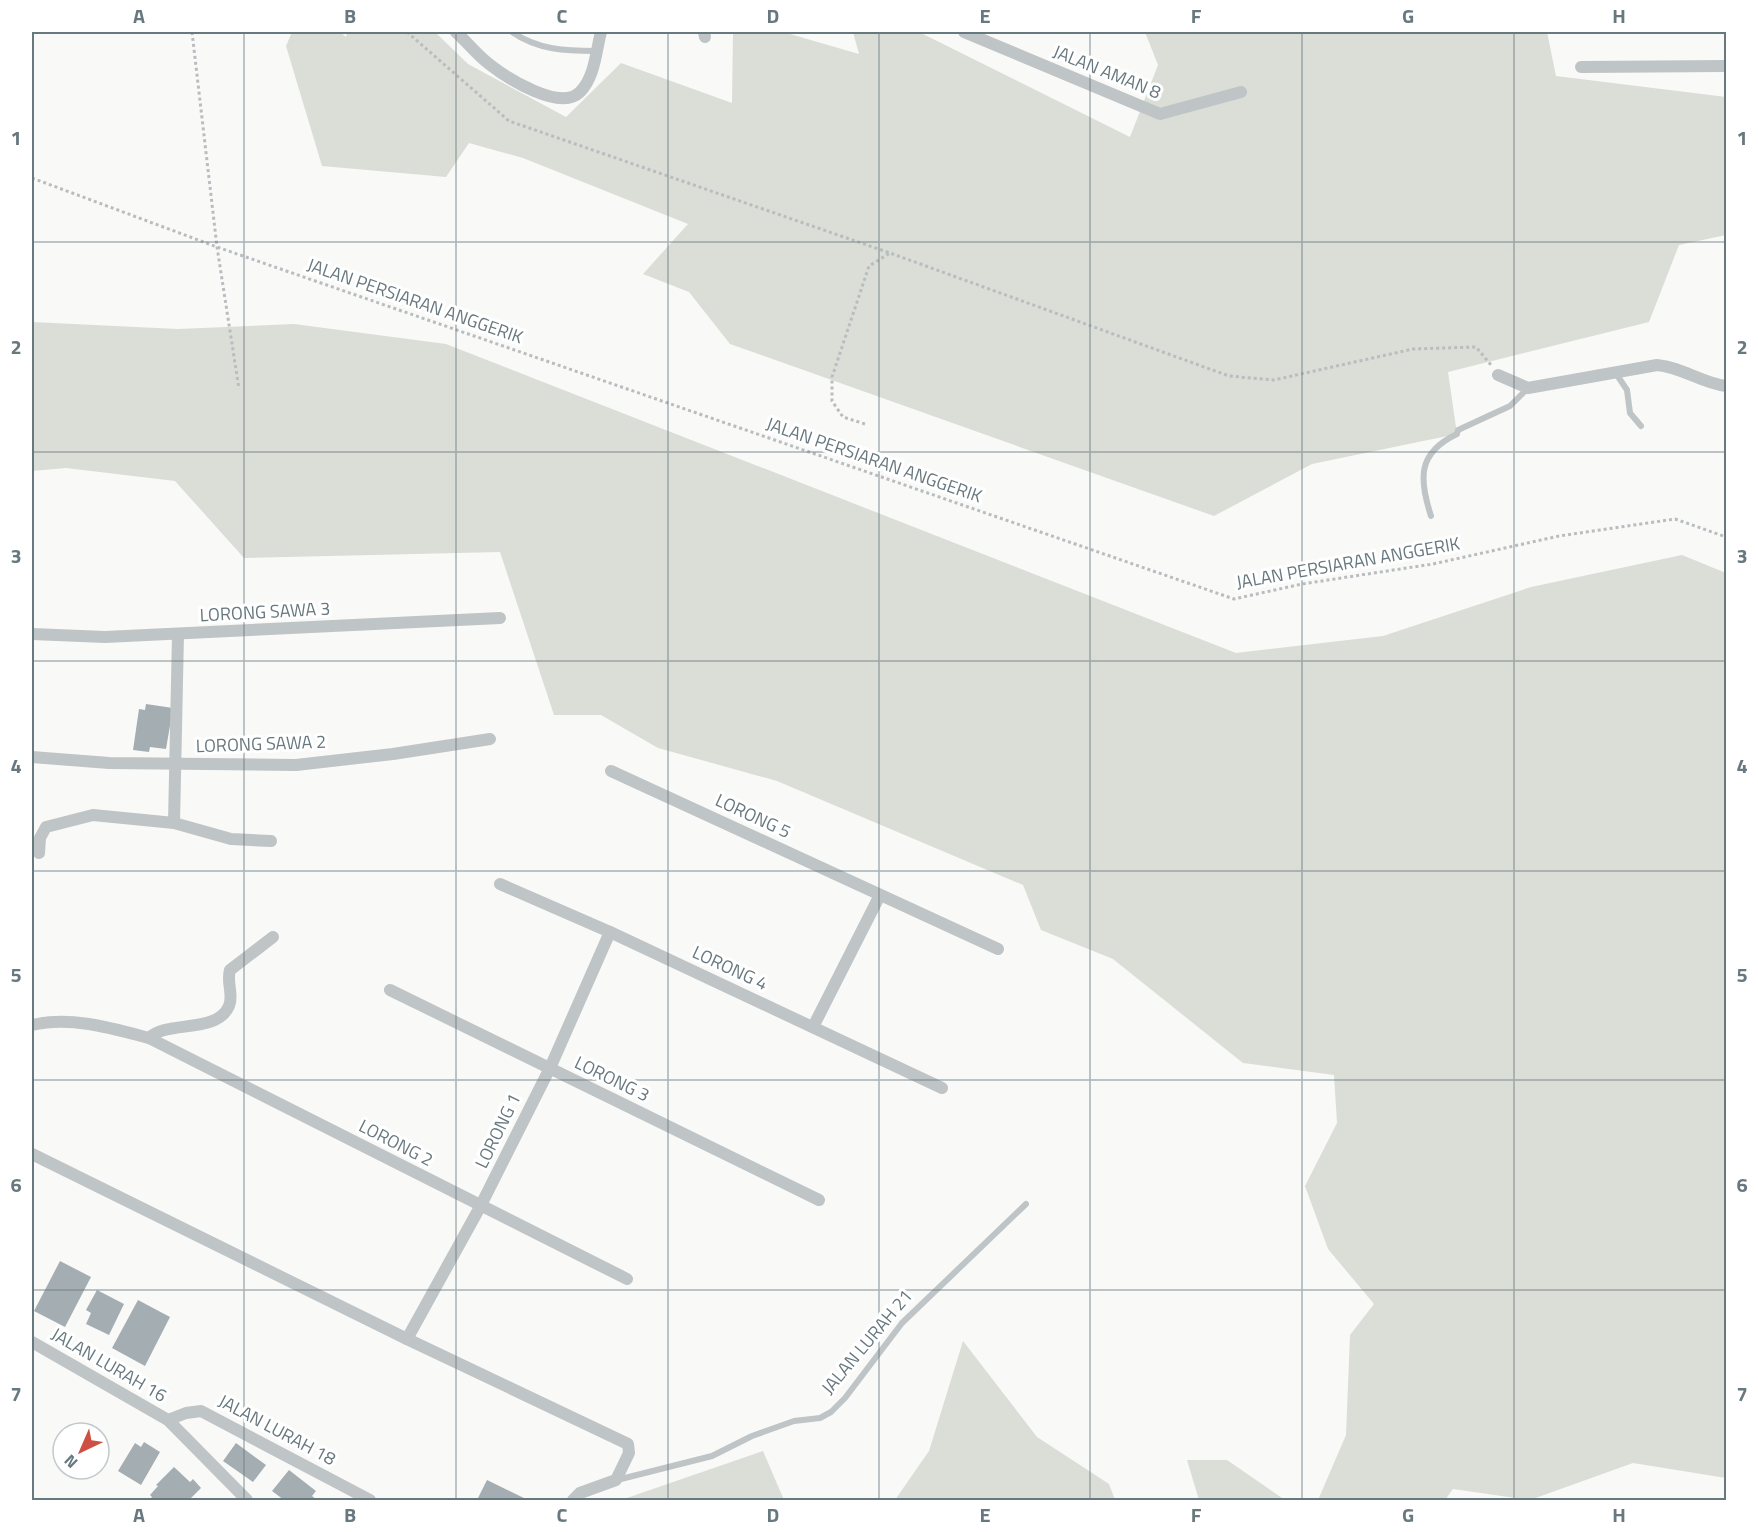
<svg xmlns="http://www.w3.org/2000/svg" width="1758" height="1532" font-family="'Titillium Web',sans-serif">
<rect width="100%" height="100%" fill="#f9f9f8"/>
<g fill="#daded7">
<polygon points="292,32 340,32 346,37 347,32 435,32 468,64 566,117 621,63 732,103 733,32 783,32 859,54 853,32 919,32 1130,137 1158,65 1145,32 1547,32 1556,76 1726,97 1726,235 1679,245 1649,322 1448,372 1457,434 1312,464 1214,516 730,344 689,292 643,274 688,224 523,158 469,143 446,177 322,166 286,46"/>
<polygon points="32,322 178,329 294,324 446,344 1236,653 1383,636 1531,587 1682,555 1726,573 1726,1478 1633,1463 1530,1500 1453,1489 1445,1500 1318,1500 1346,1435 1350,1335 1374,1304 1328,1249 1305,1186 1337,1123 1334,1075 1243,1063 1113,959 1041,930 1023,885 777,781 658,748 601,715 554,715 500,552 244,558 175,481 66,468 32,471"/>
<polygon points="963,1341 1037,1437 1109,1484 1115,1500 895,1500 929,1451"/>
<polygon points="763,1451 784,1500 621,1500"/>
<polygon points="1187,1460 1227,1460 1285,1500 1199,1500"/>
</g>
<g fill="#a4aeb2">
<polygon points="146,704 173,708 166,749 150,747 149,752 133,750 139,709 145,710"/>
<polygon points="60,1261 91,1277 65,1327 34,1311"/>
<polygon points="97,1290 124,1304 109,1335 86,1324 91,1313 86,1310"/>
<polygon points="138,1300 170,1317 145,1366 112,1348"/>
<polygon points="144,1442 160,1452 141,1485 118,1471 135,1443 141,1447"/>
<polygon points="236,1443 266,1465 253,1482 223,1461"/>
<polygon points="174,1467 190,1482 193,1479 201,1488 189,1500 149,1500 152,1497 150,1495 158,1486 156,1485"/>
<polygon points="289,1470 316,1491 312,1496 317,1500 284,1500 272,1491"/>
<polygon points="487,1480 528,1500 477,1500"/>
</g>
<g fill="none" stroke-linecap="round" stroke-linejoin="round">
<g stroke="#b9bdbf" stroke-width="3" stroke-dasharray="3 3" stroke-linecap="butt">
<polyline points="192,32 217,247 239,389"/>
<polyline points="407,32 509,121 890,253 1229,376 1274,380 1413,349 1476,347 1491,365"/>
<polyline points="32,178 217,247 1234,599 1302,584 1433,564 1559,536 1675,519 1726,537"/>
<polyline points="865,424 843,417 832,401 832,377 869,266 890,253"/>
</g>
<g stroke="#bfc4c6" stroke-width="6">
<path d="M512 32C538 50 566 51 596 51"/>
<polyline points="1615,372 1627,390 1630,413 1641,426"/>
<path d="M1431 516C1419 479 1417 453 1457 434L1458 430 1510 406 1528 388"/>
<polyline points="617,1480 712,1456 752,1436 794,1421 820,1418 831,1412 845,1398 902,1323 1026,1204"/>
</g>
<g stroke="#bfc4c6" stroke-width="12">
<path d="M456 32C467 42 477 55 489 64 507 78 560 112 580 92 595 77 596 51 601 32"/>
<polyline points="704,32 705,37"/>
<polyline points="964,32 1160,114 1241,92"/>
<polyline points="1581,67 1726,66"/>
<path d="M1498 375 1528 388 1657 365C1682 367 1701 383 1726 386"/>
<polyline points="32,634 105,637 500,618"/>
<polyline points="32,757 109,763 296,765 393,754 490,739"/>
<polyline points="611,771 998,949"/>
<polyline points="174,823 231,839 271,841"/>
<polyline points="39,853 40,838 46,827 93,815 174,823 178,634"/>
<polyline points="500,884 610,932 942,1088"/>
<polyline points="390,990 819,1200"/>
<path d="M32 1025C71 1016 111 1028 149 1038 167 1020 217 1034 229 1006 234 995 226 982 230 970L273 937"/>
<polyline points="813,1027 880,895"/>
<polyline points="149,1038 627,1279"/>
<polyline points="32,1154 407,1339 628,1444 629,1453 616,1480 580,1493 573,1500"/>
<polyline points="407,1339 480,1207 550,1068 610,932"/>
<polyline points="32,1342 168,1420 247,1500"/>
<polyline points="168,1420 186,1413 201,1411 370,1500"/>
</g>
</g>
<path fill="none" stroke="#67787f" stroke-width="1.5" stroke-opacity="0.55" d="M244 32V1500M456 32V1500M668 32V1500M879 32V1500M1090 32V1500M1302 32V1500M1514 32V1500M32 242H1726M32 452H1726M32 661H1726M32 871H1726M32 1080H1726M32 1290H1726"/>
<g text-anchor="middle" stroke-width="6" stroke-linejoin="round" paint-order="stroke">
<g font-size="18" fill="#67787f" stroke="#fff">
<text transform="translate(1107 72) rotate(22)" y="6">JALAN AMAN 8</text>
<text transform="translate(415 301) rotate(19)" y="6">JALAN PERSIARAN ANGGERIK</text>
<text transform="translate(874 460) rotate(19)" y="6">JALAN PERSIARAN ANGGERIK</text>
<text transform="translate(1348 563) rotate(-10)" y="6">JALAN PERSIARAN ANGGERIK</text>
<text transform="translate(265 612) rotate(-3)" y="6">LORONG SAWA 3</text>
<text transform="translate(261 744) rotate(-2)" y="6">LORONG SAWA 2</text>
<text transform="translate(753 816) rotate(25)" y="6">LORONG 5</text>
<text transform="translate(730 968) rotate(25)" y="6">LORONG 4</text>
<text transform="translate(612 1079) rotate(26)" y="6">LORONG 3</text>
<text transform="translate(498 1131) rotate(-64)" y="6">LORONG 1</text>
<text transform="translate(396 1143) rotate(27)" y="6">LORONG 2</text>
<text transform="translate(867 1342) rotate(-50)" y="6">JALAN LURAH 21</text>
<text transform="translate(109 1365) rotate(30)" y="6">JALAN LURAH 16</text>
<text transform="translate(277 1430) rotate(28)" y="6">JALAN LURAH 18</text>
</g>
</g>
<rect width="1758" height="1532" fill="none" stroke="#ffffff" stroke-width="66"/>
<g transform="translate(81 1451) rotate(224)"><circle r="28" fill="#ffffff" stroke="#c2c9cc" stroke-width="1.5"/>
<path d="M0-4.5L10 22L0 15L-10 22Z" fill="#ce5043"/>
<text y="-9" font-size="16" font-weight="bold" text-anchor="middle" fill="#67787f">N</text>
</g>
<rect x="33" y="33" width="1692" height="1466" fill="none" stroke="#67787f" stroke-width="2"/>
<g font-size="20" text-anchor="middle" font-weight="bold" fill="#67787f">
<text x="139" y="23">A</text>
<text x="350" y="23">B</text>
<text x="562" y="23">C</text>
<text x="773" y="23">D</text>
<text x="985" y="23">E</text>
<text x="1196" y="23">F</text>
<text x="1408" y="23">G</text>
<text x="1619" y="23">H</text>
<text x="16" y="145">1</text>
<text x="1742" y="145">1</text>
<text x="16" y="354">2</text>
<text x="1742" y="354">2</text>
<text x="16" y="563">3</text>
<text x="1742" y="563">3</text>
<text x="16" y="773">4</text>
<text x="1742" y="773">4</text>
<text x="16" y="982">5</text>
<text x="1742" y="982">5</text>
<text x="16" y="1192">6</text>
<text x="1742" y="1192">6</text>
<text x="16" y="1401">7</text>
<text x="1742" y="1401">7</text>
<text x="139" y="1522">A</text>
<text x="350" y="1522">B</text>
<text x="562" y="1522">C</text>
<text x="773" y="1522">D</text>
<text x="985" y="1522">E</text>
<text x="1196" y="1522">F</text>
<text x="1408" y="1522">G</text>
<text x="1619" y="1522">H</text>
</g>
</svg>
